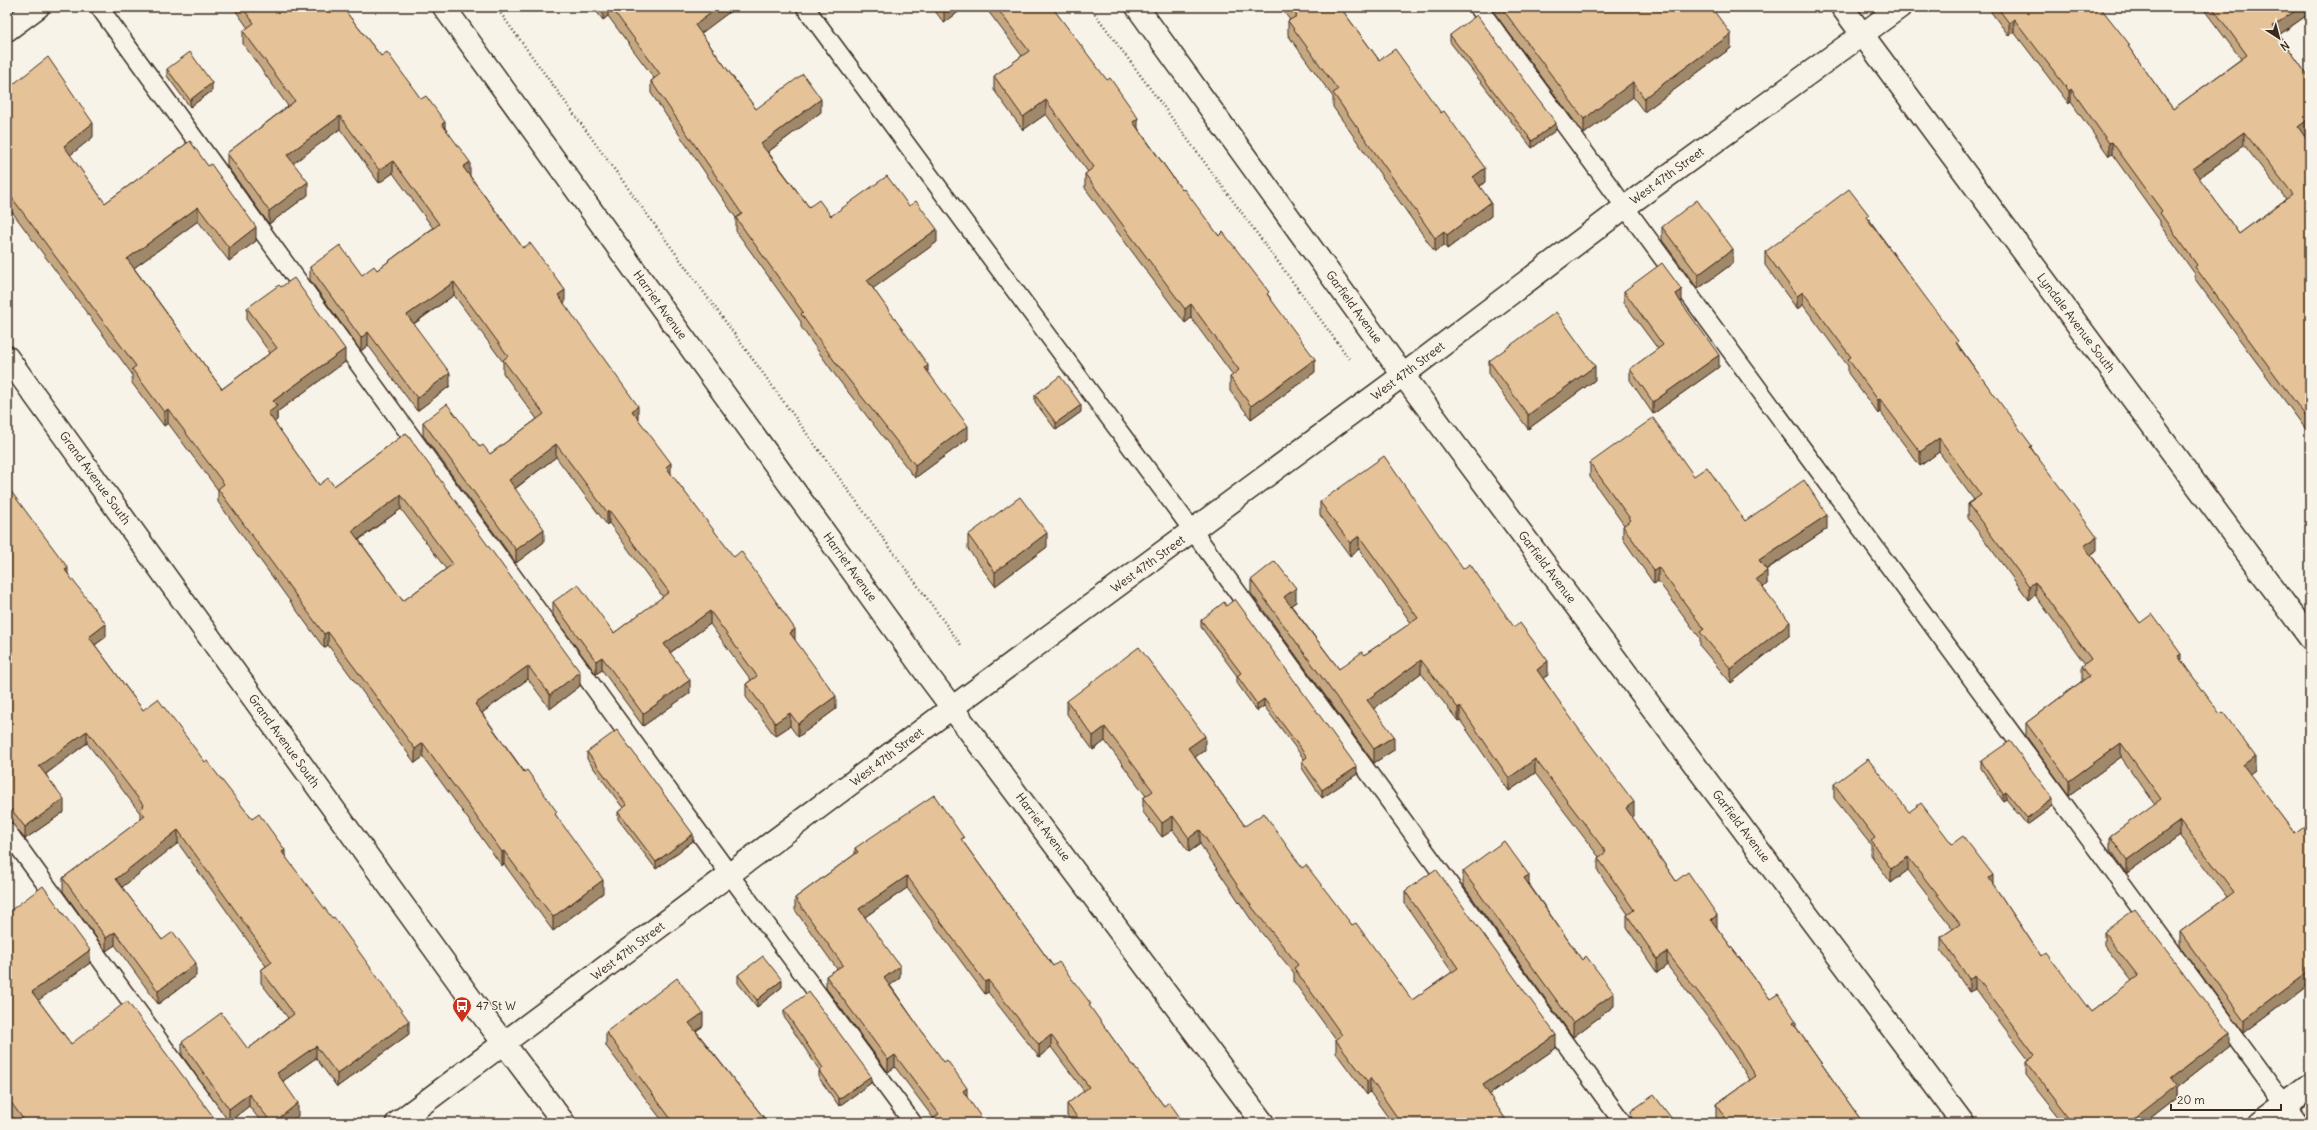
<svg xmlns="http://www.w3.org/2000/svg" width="2317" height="1130" font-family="Delius,sans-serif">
<rect width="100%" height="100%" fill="#f7f3e8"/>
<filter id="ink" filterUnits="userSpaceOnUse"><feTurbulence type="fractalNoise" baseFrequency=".025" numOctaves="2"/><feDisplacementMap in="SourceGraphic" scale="8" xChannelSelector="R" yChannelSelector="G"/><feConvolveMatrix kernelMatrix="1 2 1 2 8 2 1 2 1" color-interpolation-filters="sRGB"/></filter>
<g filter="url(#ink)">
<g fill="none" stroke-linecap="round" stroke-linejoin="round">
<g stroke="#3b2a1e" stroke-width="20">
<g id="lane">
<polyline points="99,7 730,875 913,1123"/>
<polyline points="805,7 1193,531 1623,1123"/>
<polyline points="1478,7 2298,1123"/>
<polyline points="7,831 219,1123"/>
</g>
</g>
<g stroke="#3b2a1e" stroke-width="25">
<g id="street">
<polyline points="444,7 929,677 1263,1123"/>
<polyline points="1137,7 1403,375 1963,1123"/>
<polyline points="7,30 38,7"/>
<polyline points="7,357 478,1009 564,1123"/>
<polyline points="397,1123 953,707 1403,375 1625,207 1900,7"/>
</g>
</g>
<g stroke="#3b2a1e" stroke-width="25">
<g id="secondary">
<polyline points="1842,7 2310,638"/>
<polyline points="2259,1123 2310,1085"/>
</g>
</g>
<g stroke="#3b2a1e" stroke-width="2.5" stroke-dasharray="1 3" stroke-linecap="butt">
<polyline points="496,7 961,645"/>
<polyline points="1090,7 1351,361"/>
</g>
<use href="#lane" stroke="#f7f3e8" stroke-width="17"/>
<use href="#street" stroke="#f7f3e8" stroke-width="22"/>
<use href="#secondary" stroke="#f7f3e8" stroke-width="22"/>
</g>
<g fill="#c5a782" stroke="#3b2a1e" fill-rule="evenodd">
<polygon points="233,7 342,7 381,56 421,99 445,128 470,175 470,176 523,248 565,303 564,304 638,419 671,474 795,641 836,709 798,737 790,726 775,736 746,697 746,684 751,680 710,624 670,653 690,693 643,726 602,670 596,674 553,615 553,602 614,633 663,597 609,523 607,525 556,457 515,489 544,542 516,563 423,435 423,422 480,447 490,454 537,419 503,373 503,362 454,295 414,324 450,386 417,411 368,345 361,351 310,280 310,267 362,275 377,270 433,228 393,173 379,183 340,129 293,163 308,195 269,224 227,166 227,153 288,106 243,44 243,31 248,28"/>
<polygon points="593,7 736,7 701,33 756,109 821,112 768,152 809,207 831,216 909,206 937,242 873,288 928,372 968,439 915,478 838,379 801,327 801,322 736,231 736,218 651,93 651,81 654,78 608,16 603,20"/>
<polygon points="932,7 965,7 944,23"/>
<polygon points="985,7 1052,7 1182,190 1219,236 1269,296 1315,372 1251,419 1230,391 1230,377 1233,375 1191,318 1185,323 1085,188 1085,174 1088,172 1046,114 1023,130 994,90 994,76 1022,56"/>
<polygon points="1280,7 1340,7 1379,60 1485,182 1480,186 1491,216 1447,249 1444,245 1435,252 1333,107 1333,97 1288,35 1288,21 1290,20"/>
<polygon points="1493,7 1711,7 1731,48 1644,112 1633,97 1584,134 1493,11"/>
<path d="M1991 7H2100L2130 49 2173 109 2241 59 2202 7H2310V13L2279 35 2310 79V131L2304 135 2310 144V435L2195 279V274L2160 225V221L2112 154 2109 156 2071 102 2069 104 2014 32 2009 36 1991 12ZM2244 145 2286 199 2239 234 2199 178Z"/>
<polygon points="1450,35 1556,130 1532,148 1450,42"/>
<polygon points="167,69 212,91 190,107 167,76"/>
<path d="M7 89 93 137 70 155 105 203 190 141 256 241 229 261 198 221 134 268 222 389 270 353 247 321V308L345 362 277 412V420L274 422 319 485 334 486 406 433 580 686 550 709 528 679 482 713 557 817 603 893 553 931 504 864 502 866 423 757 415 763 328 645 324 648 218 502V490L168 423 164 426 132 383V374L7 205ZM401 509 446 569 403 601 359 540Z"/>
<polygon points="1869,219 2032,449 2097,550 2091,555 2140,623 2181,660 2255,770 2249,774 2295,834 2310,836 2310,983 2244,1033 2180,946 2180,932 2227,897 2180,835 2127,873 2110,849 2110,836 2155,804 2121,757 2069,795 2026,736 2026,723 2082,681 2082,666 2085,664 2035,595 2029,600 1968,518 1968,504 1974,500 1939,452 1920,466 1880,412 1878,414 1848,373 1848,366 1803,305 1797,309 1765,265 1765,252"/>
<polygon points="1662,227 1733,263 1698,289 1662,240"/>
<polygon points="1624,291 1682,301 1681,302 1719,367 1653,414 1630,380 1630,369 1658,349 1624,303"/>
<polygon points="1489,361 1595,380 1528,429 1489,375"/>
<polygon points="1035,395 1081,412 1056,430 1035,402"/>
<polygon points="1590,463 1694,476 1745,521 1827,529 1766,570 1767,584 1763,588 1790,635 1731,683 1700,646 1700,638 1658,581 1654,584 1623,539 1623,526 1624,525 1590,477"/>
<polygon points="7,486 68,574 106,637 95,645 143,710 205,762 252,819 285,856 409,1034 337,1087 316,1058 283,1081 298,1116 289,1123 262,1123 249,1106 229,1122 182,1055 182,1042 248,1049 288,1018 261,983 261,970 266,966 178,843 122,887 162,940 196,976 158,1004 115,945 106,951 63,891 63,878 140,820 140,813 87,743 46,774 64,812 25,839 11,822 7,822"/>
<polygon points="1320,502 1463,569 1548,675 1543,678 1634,816 1632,817 1676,881 1717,928 1770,999 1796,1027 1863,1123 1720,1123 1716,1118 1716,1104 1750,1080 1718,1031 1667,965 1657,973 1627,928 1627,915 1628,914 1598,871 1598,858 1599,857 1535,773 1509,791 1460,720 1458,721 1421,673 1373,709 1394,750 1374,763 1251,593 1251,580 1296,602 1291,605 1339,669 1364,655 1411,623 1359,549 1350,556 1320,515"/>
<polygon points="968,535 1047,547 995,586 968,549"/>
<polygon points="1201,620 1357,774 1322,798 1302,768 1302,761 1304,759 1264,706 1257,711 1237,683 1237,676 1201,627"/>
<polygon points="1067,701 1205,750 1195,757 1245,826 1302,868 1352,925 1412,1000 1452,972 1405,904 1405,891 1556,1048 1489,1095 1508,1123 1392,1123 1370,1092 1367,1095 1336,1053 1336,1040 1294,982 1294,973 1252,921 1200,844 1189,852 1173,830 1162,837 1143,812 1143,798 1146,796 1105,741 1093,750 1067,714"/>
<polygon points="587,752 693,841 656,869 618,819 618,812 623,808 587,759"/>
<polygon points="1981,761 2053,806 2027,825 2006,799 2003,801 1981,768"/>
<polygon points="1834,784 1909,812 1952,844 1993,884 2041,956 2091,1012 2132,981 2104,945 2104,932 2229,1046 2176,1088 2176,1098 2144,1123 2064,1123 2026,1075 2026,1061 2028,1059 1975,989 1969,992 1941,950 1941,937 1953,929 1908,870 1891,883 1871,855 1871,845 1834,798"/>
<polygon points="964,843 1053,966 1091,1009 1116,1043 1164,1106 1184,1123 1072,1123 1067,1116 1067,1104 1084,1091 1051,1047 1039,1057 988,992 985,994 907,888 865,917 900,978 890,985 967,1097 934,1119 895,1067 888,1072 826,988 826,976 837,969 795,910 795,898 855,854 855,848"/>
<polygon points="1463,871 1529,884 1614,1006 1573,1037 1463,885"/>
<polygon points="7,913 90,963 38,1000 71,1044 215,1123 17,1123 7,1110"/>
<polygon points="738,975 782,987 757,1007 738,983"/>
<polygon points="784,1010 871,1083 839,1106 819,1078 819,1071 820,1071 784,1017"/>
<polygon points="703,1026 696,1031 768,1123 664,1123 606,1046 606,1032"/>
</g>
<g fill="#a0886a" stroke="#3b2a1e">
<polygon points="603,7 608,7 608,16 603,20"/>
<polygon points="719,7 736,7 695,38 695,25"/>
<polygon points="946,7 965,7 944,23 944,9"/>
<polygon points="2301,7 2310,7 2310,13 2273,39 2273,26"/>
<polygon points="2014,19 2014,32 2009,36 2009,23"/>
<polygon points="1731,34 1731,48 1644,112 1644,98"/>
<polygon points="1633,82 1633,97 1584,134 1584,119"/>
<polygon points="212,83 212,91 190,107 190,100"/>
<polygon points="2071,89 2071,102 2069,104 2069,91"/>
<polygon points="821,99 821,112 761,157 761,144"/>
<polygon points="1046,100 1046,114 1023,130 1023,117"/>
<polygon points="340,116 340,129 287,168 287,155"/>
<polygon points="1138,118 1138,132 1133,122"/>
<polygon points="2310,118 2310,131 2298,140 2298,127"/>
<polygon points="445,122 445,135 442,124"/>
<polygon points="93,123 93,137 64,160 64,146"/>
<polygon points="1556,123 1556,130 1532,148 1532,141"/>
<polygon points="2244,132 2244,145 2193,182 2193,169"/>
<polygon points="2112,142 2112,154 2109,156 2109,143"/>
<polygon points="393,161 393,173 379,183 379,170"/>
<polygon points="470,162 470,175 463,180 463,167"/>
<polygon points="1485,168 1485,182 1473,191 1473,177"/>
<polygon points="308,182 308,195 269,224 269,211"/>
<polygon points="1491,202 1491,216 1447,249 1447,235"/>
<polygon points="198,207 198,221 127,273 127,259"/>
<polygon points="256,227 256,241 229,261 229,248"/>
<polygon points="937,229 937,242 867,293 867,280"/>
<polygon points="1444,231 1444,245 1435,252 1435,238"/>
<polygon points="1733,249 1733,263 1698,289 1698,275"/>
<polygon points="454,282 454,295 407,328 407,315"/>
<polygon points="565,290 565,303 558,308 558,295"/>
<polygon points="1682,290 1682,301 1676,305 1676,294"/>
<polygon points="1803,292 1803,305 1797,309 1797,296"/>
<polygon points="1191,304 1191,318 1185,323 1185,309"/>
<polygon points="368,332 368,345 361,351 361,338"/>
<polygon points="345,349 345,362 277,412 277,420 268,427 268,413 273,401"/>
<polygon points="1719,355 1719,367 1653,414 1653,402"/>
<polygon points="1315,359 1315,372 1251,419 1251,406"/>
<polygon points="928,365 928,378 925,368"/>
<polygon points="1595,366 1595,380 1528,429 1528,415"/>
<polygon points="450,373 450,386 417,411 417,398"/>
<polygon points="1880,399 1880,412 1878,414 1878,400"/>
<polygon points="1081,405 1081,412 1056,430 1056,423"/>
<polygon points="638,406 638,419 632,411"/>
<polygon points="168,409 168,423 164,426 164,412"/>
<polygon points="968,426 968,439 915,478 915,465"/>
<polygon points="1939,438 1939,452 1920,466 1920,452"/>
<polygon points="556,444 556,457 509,493 509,480"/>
<polygon points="671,463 671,476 666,467"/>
<polygon points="401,495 401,509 352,544 352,531"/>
<polygon points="609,510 609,523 607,525 607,512"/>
<polygon points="1827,515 1827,529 1759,574 1759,560"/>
<polygon points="544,529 544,542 516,563 516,550"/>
<polygon points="1047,533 1047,547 995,586 995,572"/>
<polygon points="1359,536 1359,549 1350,556 1350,543"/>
<polygon points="2097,537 2097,550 2084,560 2084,546"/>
<polygon points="1658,567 1658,581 1654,584 1654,570"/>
<polygon points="68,568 68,580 65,570"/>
<polygon points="1767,571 1767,584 1756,593 1756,579"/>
<polygon points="2035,582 2035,595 2029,600 2029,586"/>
<polygon points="1296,588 1296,602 1284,610 1284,597"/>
<polygon points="710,611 710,624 664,657 664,644"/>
<polygon points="1790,622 1790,635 1731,683 1731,669"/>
<polygon points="106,624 106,637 89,649 89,637"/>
<polygon points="795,629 795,642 790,633"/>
<polygon points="328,632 328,645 324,648 324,634"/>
<polygon points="2181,654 2181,667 2178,656"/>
<polygon points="602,657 602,670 596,674 596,661"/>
<polygon points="1421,660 1421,673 1367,714 1367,700"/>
<polygon points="1548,661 1548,675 1537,683 1537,670"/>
<polygon points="528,666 528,679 475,718 475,704"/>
<polygon points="580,672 580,686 550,709 550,695"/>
<polygon points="690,680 690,693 643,726 643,714"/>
<polygon points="836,696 836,709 798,737 798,724"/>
<polygon points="1264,699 1264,706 1257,711 1257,704"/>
<polygon points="1460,706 1460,720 1458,721 1458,708"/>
<polygon points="790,713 790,726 775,736 775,723"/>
<polygon points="1105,727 1105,741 1093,750 1093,736"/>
<polygon points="87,731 87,743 39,779 39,766"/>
<polygon points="1205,736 1205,750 1188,762 1188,748"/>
<polygon points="1394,736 1394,750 1374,763 1374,749"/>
<polygon points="423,743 423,757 415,763 415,749"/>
<polygon points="2121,743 2121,757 2069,795 2069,781"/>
<polygon points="2255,756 2255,770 2243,779 2243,765"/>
<polygon points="1535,759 1535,773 1509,791 1509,778"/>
<polygon points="1357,767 1357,774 1322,798 1322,790"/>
<polygon points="2006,792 2006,799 2003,801 2003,794"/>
<polygon points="64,799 64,812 25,839 25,827"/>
<polygon points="2053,799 2053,806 2027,825 2027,818"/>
<polygon points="1634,802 1634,816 1626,821 1626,808"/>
<polygon points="1173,816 1173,830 1162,837 1162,823"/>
<polygon points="2180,821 2180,835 2127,873 2127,860"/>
<polygon points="178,830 178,843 116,892 116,879"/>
<polygon points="1200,830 1200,844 1189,852 1189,838"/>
<polygon points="693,834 693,841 656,869 656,862"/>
<polygon points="9,839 9,851 7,853 7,840"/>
<polygon points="285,850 285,863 282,852"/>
<polygon points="504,851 504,864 502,866 502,852"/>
<polygon points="1908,857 1908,870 1891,883 1891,869"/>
<polygon points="1529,875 1529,889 1524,878"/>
<polygon points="1993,875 1993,888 1989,878"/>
<polygon points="907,876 907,888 859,921 859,909"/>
<polygon points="603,880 603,893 553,931 553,917"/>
<polygon points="1717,915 1717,928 1711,920"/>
<polygon points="115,932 115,945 106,951 106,938"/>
<polygon points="90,950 90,963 32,1005 32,992"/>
<polygon points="1667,952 1667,965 1657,973 1657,959"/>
<polygon points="196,963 196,976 158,1004 158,991"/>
<polygon points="900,966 900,978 884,990 884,978"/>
<polygon points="2310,970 2310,983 2244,1033 2244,1020"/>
<polygon points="1975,975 1975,989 1969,992 1969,979"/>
<polygon points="782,980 782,987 757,1007 757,1000"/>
<polygon points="988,980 988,992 985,994 985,982"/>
<polygon points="1614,993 1614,1006 1573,1037 1573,1023"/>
<polygon points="703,1013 703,1026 689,1036 689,1023"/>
<polygon points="409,1021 409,1034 337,1087 337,1074"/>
<polygon points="1796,1021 1796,1034 1793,1023"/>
<polygon points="2229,1033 2229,1046 2176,1088 2176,1098 2144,1123 2127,1123 2171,1078"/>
<polygon points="1051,1035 1051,1047 1039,1057 1039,1045"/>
<polygon points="1556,1035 1556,1048 1483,1099 1483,1085"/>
<polygon points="316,1046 316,1058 277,1085 277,1073"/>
<polygon points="895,1055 895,1067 888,1072 888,1060"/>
<polygon points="871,1076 871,1083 839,1106 839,1099"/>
<polygon points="1370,1078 1370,1092 1367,1095 1367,1081"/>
<polygon points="967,1088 967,1100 963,1091"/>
<polygon points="249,1094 249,1106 229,1122 229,1109"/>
<polygon points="298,1103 298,1116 289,1123 273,1123"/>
<polygon points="215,1119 215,1123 210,1123"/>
</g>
<g fill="#e5c297" stroke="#3b2a1e" fill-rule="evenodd">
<polygon points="242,7 342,7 381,56 387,52 421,99 426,96 445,122 442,124 470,162 463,167 523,248 530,243 565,290 558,295 638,406 632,411 671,463 666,467 734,557 741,551 795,629 790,633 836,696 798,724 790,713 775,723 746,684 757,676 710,611 664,644 690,680 643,714 602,657 596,661 553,602 578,584 614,633 669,592 609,510 607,512 556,444 509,480 544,529 516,550 423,422 447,404 480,447 483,445 490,454 544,414 503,360 508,356 454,282 407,315 450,373 417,398 368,332 361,338 310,267 340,245 362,275 374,266 377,270 439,224 393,161 379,170 340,116 287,155 308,182 269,211 227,153 295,101 243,31 254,23"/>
<polygon points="611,7 719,7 695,25 756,109 803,74 821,99 761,144 809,207 819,200 831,216 887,176 909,206 916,201 937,229 867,280 928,365 925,368 968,426 915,465 838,366 801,314 803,312 736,218 742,214 651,81 660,74"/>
<polygon points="996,7 1052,7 1107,80 1110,78 1138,118 1133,122 1182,190 1184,189 1219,236 1223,232 1269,292 1267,294 1315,359 1251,406 1230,377 1239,370 1191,304 1185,309 1085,174 1094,167 1046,100 1023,117 994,76 1029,51"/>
<polygon points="1290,7 1340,7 1379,60 1395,49 1441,113 1444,111 1485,168 1473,177 1491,202 1447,235 1444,231 1435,238 1333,93 1338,90 1288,21 1297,16"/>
<polygon points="1501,7 1711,7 1731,34 1644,98 1633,82 1584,119"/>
<path d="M1997 7H2100L2130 45 2128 46 2173 109 2247 55 2212 7H2301L2273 26 2310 79V118L2298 127 2310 144V422L2195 267 2197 265 2160 213 2162 211 2112 142 2109 143 2071 89 2069 91 2014 19 2009 23ZM2244 132 2293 194 2239 234 2193 169Z"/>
<polygon points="1477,15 1556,123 1532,141 1450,35"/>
<polygon points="190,52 212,83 190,100 167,69"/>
<path d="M48 57 93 123 64 146 105 203 190 141 208 166 211 164 256 227 229 248 198 207 127 259 222 389 277 348 247 308 279 285 281 287 294 278 345 349 273 401 277 406 268 413 319 485 328 478 334 486 406 433 580 672 550 695 528 666 475 704 524 772 527 770 557 812 555 814 603 880 553 917 504 851 502 852 423 743 415 749 328 632 324 634 218 489 224 484 168 409 164 412 132 369 136 366 7 191V89ZM401 495 453 564 403 601 352 531Z"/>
<polygon points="1849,189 1869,215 1866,217 1958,341 1956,343 2032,446 2030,447 2097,537 2084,546 2140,623 2152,614 2181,654 2178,656 2220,714 2223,712 2255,756 2243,765 2295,834 2304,827 2310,836 2310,970 2244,1020 2180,932 2234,892 2180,821 2127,860 2110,836 2161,799 2121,743 2069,781 2026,723 2089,676 2082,666 2091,659 2035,582 2029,586 1968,504 1981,495 1939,438 1920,452 1880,399 1878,400 1848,359 1851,357 1803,292 1797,296 1765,252"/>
<polygon points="1697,200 1733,249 1698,275 1662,227"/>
<polygon points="1662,263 1682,290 1676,294 1680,301 1719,355 1653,402 1630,369 1663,345 1624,291"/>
<polygon points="1556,312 1595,366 1528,415 1489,361"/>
<polygon points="1060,376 1081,405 1056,423 1035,395"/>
<polygon points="1653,418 1694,476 1707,467 1745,521 1804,480 1827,515 1759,560 1767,571 1756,579 1790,622 1731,669 1700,632 1704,629 1658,567 1654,570 1623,526 1631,520 1590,463"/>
<polygon points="1384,456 1463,569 1470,564 1514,627 1520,623 1548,661 1537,670 1583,735 1634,802 1626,808 1676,881 1688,872 1717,915 1711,920 1770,999 1778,994 1796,1021 1793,1023 1863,1123 1729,1123 1716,1104 1756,1076 1718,1018 1667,952 1657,959 1627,915 1634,910 1598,858 1606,852 1535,759 1509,778 1460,706 1458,708 1421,660 1367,700 1394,736 1374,749 1251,580 1275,561 1296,588 1284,597 1339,669 1362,652 1364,655 1418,618 1359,536 1350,543 1320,502"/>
<polygon points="7,486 68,568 65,570 106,624 89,637 143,710 158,699 205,762 207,761 252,819 259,814 285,850 282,852 332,918 334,917 409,1021 337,1074 316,1046 277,1073 298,1103 273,1123 272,1123 249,1094 229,1109 182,1042 221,1013 248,1049 294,1014 261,970 272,962 178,830 116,879 162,940 173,932 196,963 158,991 115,932 106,938 63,878 145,816 140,809 144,806 87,731 39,766 64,799 25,827 11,809 7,810"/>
<polygon points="1020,497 1047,533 995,572 968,535"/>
<polygon points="1235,599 1357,767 1322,790 1302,761 1307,757 1264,699 1257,704 1237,676 1241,673 1201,620 1224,602 1226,606"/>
<polygon points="1139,647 1205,736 1188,748 1245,826 1264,813 1302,868 1306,865 1352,925 1356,923 1412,1000 1458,968 1405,891 1436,869 1556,1035 1483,1085 1508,1123 1401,1123 1370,1078 1367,1081 1336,1040 1342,1035 1294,968 1298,965 1252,907 1200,830 1189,838 1173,816 1162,823 1143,798 1153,791 1105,727 1093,736 1067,701"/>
<polygon points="617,730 693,834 656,862 618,812 627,805 587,752"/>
<polygon points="2010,741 2053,799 2027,818 2006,792 2003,794 1981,761"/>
<polygon points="1868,759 1909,812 1921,803 1952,844 1963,836 1993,875 1989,878 2041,956 2046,952 2091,1012 2138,976 2104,932 2135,909 2229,1033 2171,1078 2176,1085 2127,1123 2074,1123 2026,1061 2035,1055 1975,975 1969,979 1941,937 1960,924 1908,857 1891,869 1871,841 1875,838 1834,784"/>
<polygon points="934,795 964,838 961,839 1053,966 1059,962 1091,1004 1089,1005 1116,1043 1164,1106 1169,1102 1184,1123 1071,1123 1078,1118 1067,1104 1089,1087 1051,1035 1039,1045 988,980 985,982 907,876 859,909 900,966 884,978 944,1062 947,1060 967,1088 963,1091 985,1123 928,1123 939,1114 895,1055 888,1060 826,976 843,965 795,898 858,852 855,848"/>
<polygon points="7,835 9,839 7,840"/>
<polygon points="1504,841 1529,875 1524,878 1582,960 1586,956 1614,993 1573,1023 1463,871"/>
<polygon points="43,886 90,950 32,992 71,1044 127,1001 215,1119 210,1123 26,1123 7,1097 7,913"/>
<polygon points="763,956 782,980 757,1000 738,975"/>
<polygon points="677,978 703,1013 689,1023 768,1123 674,1123 606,1032"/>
<polygon points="809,992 871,1076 839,1099 819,1071 823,1068 784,1010"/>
<polygon points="1654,1095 1675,1123 1633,1123 1632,1121 1631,1111"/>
</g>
</g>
<defs>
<g id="bus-pin" transform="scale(1)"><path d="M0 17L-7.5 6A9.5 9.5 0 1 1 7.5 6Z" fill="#c8321e" stroke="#f7f3e8"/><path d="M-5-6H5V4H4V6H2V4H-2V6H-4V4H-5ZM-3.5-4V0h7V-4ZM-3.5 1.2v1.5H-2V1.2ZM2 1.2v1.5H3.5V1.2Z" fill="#fff"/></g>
</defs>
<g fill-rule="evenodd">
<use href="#bus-pin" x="462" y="1006"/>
</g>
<g text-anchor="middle" stroke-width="3" stroke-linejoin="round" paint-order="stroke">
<g font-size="12" fill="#3b2a1e" stroke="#f7f3e8">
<text transform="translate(1667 176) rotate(-36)" y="4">West 47th Street</text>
<text transform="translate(660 305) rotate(54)" y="4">Harriet Avenue</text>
<text transform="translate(1354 307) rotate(54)" y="4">Garfield Avenue</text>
<text transform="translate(2076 323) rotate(53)" y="4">Lyndale Avenue South</text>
<text transform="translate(1408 371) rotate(-37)" y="4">West 47th Street</text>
<text transform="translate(95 478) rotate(54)" y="4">Grand Avenue South</text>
<text transform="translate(1148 564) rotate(-36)" y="4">West 47th Street</text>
<text transform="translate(850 567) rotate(54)" y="4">Harriet Avenue</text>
<text transform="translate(1547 567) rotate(53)" y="4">Garfield Avenue</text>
<text transform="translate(284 741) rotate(54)" y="4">Grand Avenue South</text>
<text transform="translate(887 757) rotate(-37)" y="4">West 47th Street</text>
<text transform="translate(1741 826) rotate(53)" y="4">Garfield Avenue</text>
<text transform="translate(1043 827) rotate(53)" y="4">Harriet Avenue</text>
<text transform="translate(628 951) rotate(-37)" y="4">West 47th Street</text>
</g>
<g font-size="12" fill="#3b2a1e" stroke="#f7f3e8" text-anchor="start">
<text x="476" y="1010">47 St W</text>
</g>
</g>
<rect width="2317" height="1130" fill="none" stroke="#f7f3e8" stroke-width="24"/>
<rect x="12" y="12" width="2293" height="1106" fill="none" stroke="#3b2a1e" stroke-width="1.5" filter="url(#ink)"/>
<g transform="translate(2279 38) rotate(144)" stroke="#f7f3e8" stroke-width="3" paint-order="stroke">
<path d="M0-3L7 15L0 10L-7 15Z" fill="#3b2a1e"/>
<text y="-6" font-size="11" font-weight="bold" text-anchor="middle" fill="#3b2a1e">N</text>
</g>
<path d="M2171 1104v6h110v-6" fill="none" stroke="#3b2a1e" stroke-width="2"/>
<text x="2177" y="1104" font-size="12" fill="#3b2a1e" stroke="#f7f3e8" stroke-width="3" paint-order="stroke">20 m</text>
</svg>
